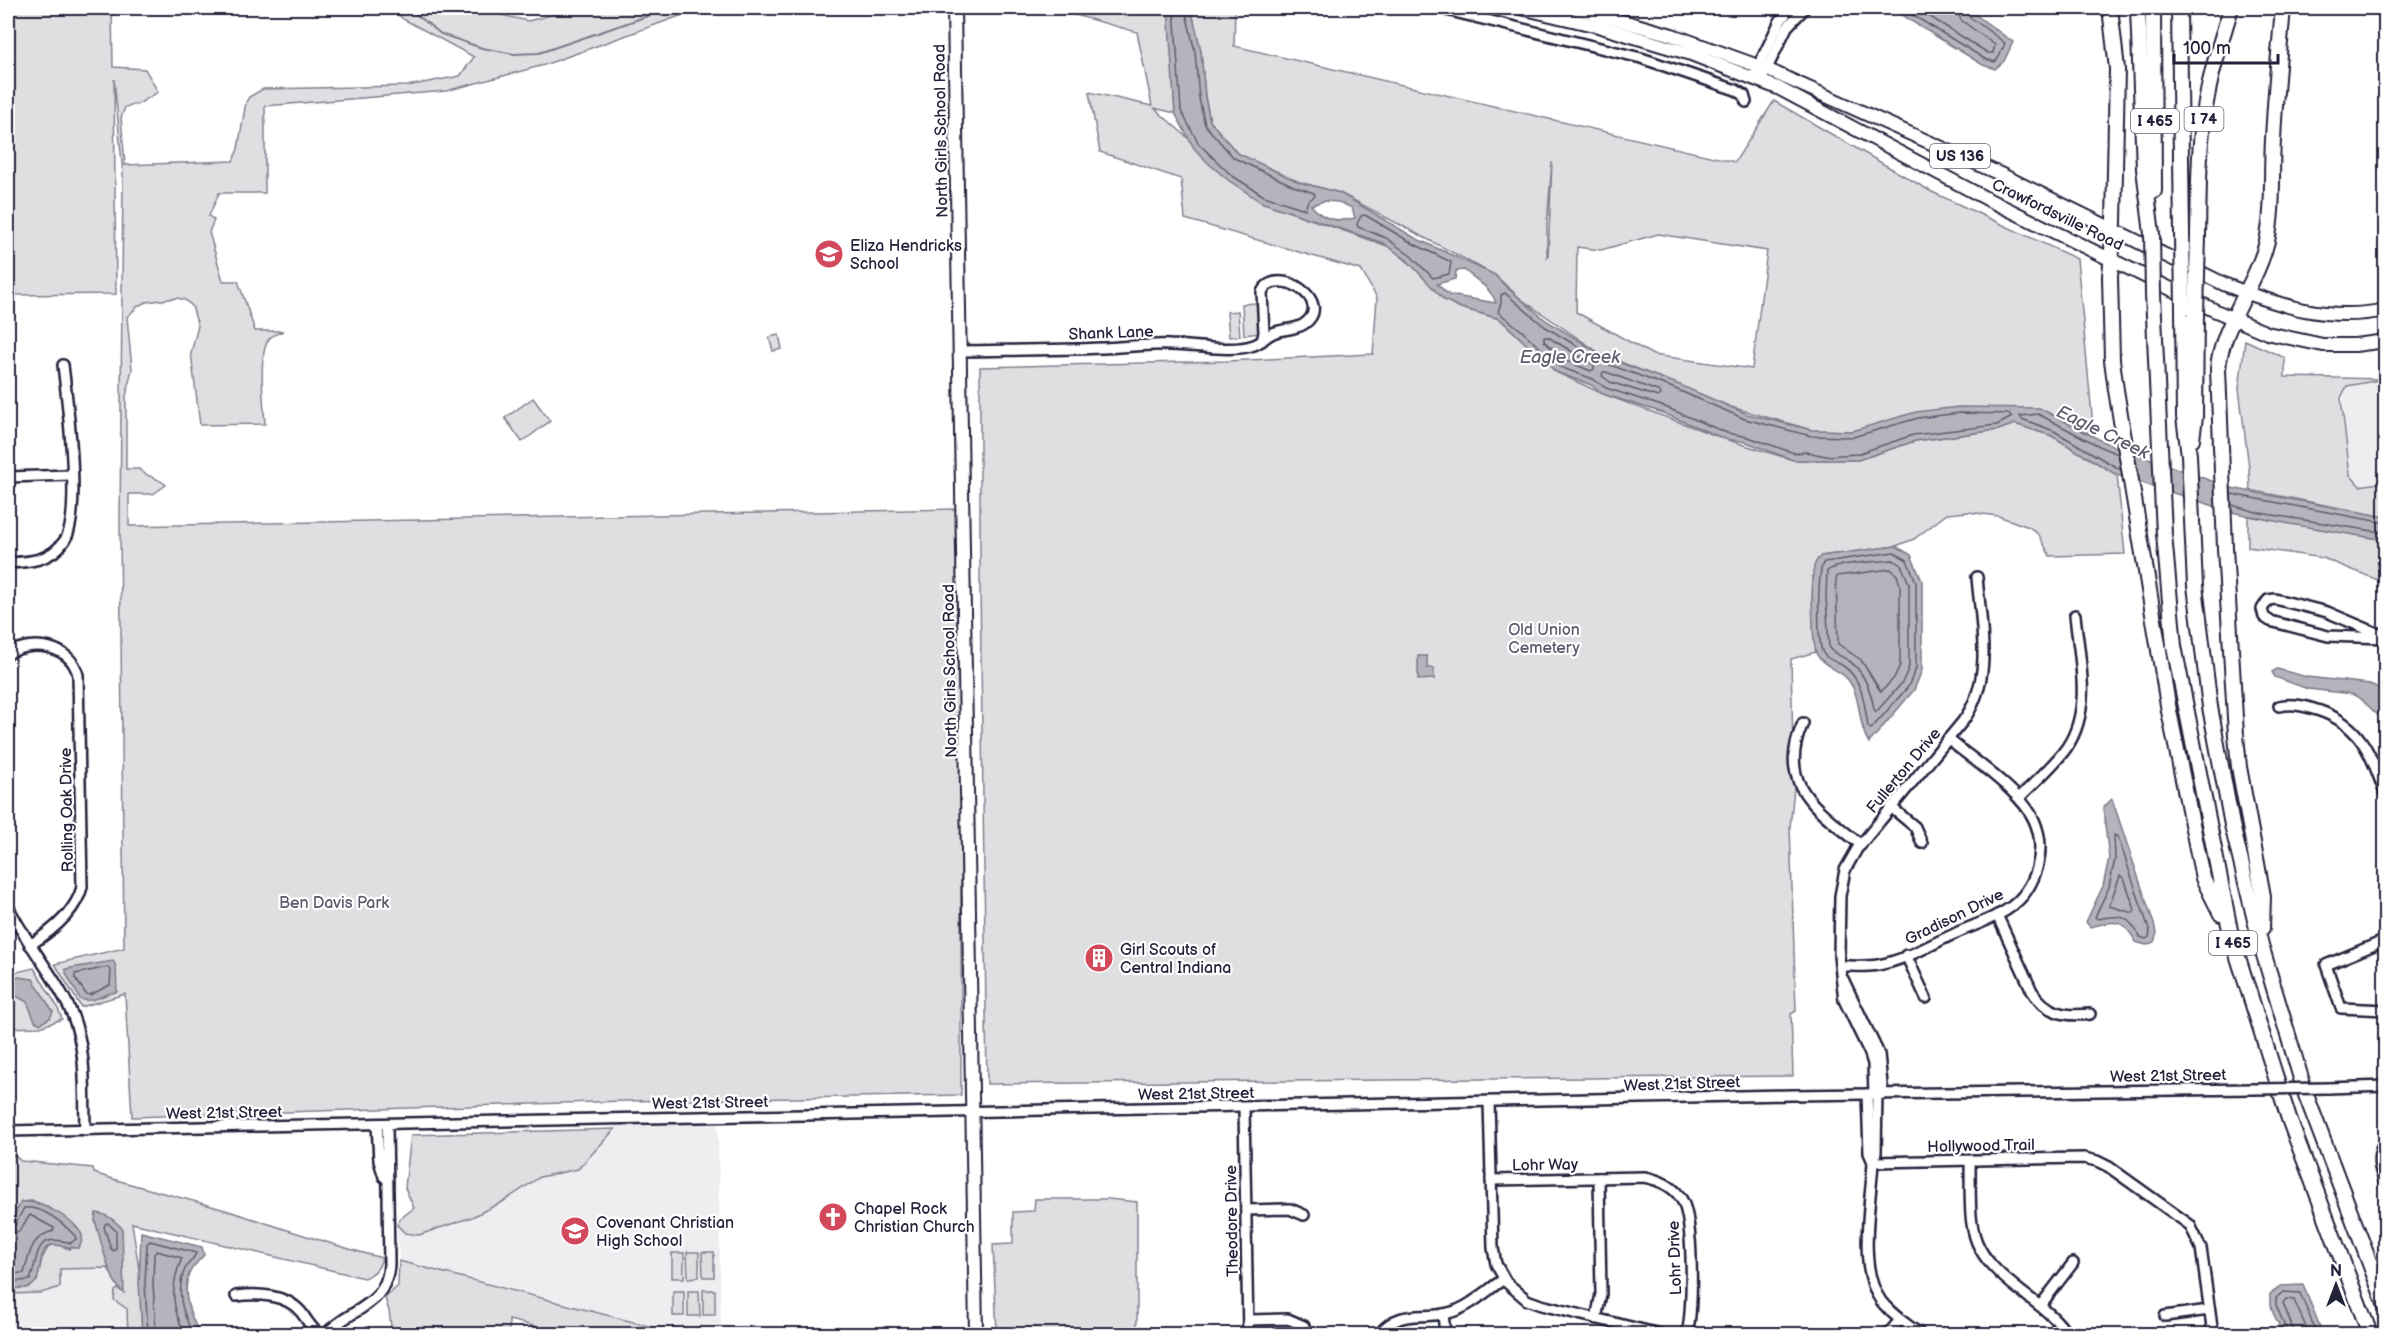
<svg xmlns="http://www.w3.org/2000/svg" width="2393" height="1342" font-family="'Balsamiq Sans',sans-serif">
<rect width="100%" height="100%" fill="#fff"/>
<filter id="ink" filterUnits="userSpaceOnUse"><feTurbulence type="fractalNoise" baseFrequency=".0167" numOctaves="2"/><feDisplacementMap in="SourceGraphic" scale="12" xChannelSelector="R" yChannelSelector="G"/><feConvolveMatrix kernelMatrix="1 2 1 2 8 2 1 2 1" color-interpolation-filters="sRGB"/></filter>
<g filter="url(#ink)">
<g fill="#eeeef1">
<polygon points="2385,380 2385,482 2360,486 2350,475 2343,400 2347,386"/>
<polygon points="718,1124 721,1334 679,1334 399,1261 397,1225 405,1233 472,1217 504,1201 540,1177 578,1169 616,1125"/>
<polygon points="108,1268 118,1289 124,1293 132,1334 8,1334 8,1294 41,1293 60,1269"/>
</g>
<g fill="#dfdfe2" stroke="#80808e" stroke-width="1.5" fill-rule="evenodd">
<path d="M8 8H112L113 67 145 69 158 92 140 103 125 107 121 118 125 165 233 161 238 149 246 102 249 97 263 89 407 86 460 76 474 57 403 19 391 8H469L528 21 578 8H702L544 65 446 91 265 106V193H219L209 216 214 220 209 232 223 281H238L255 331H283C279 333 273 335 270 338 257 351 264 406 265 424L200 425 191 353 198 326 192 306 185 300 177 298 146 302 138 306 127 317 132 369 126 396V469H139C147 478 158 477 166 485L153 494H129V526L957 509 961 770V1095L625 1101 132 1117 125 994 81 1007 55 964 124 948 120 526 123 174 114 79 116 294 8 295Z"/>
<polygon points="1050,8 1169,8 1175,113 1154,108 1261,202 1390,247 1414,267 1444,300 1461,308 1500,319 1556,372 1603,394 1725,439 1793,460 1858,460 1915,441 1998,430 2015,424 2052,436 2117,475 2125,554 2050,556 2039,535 2029,527 1998,516 1968,512 1947,514 1914,539 1896,546 1821,556 1812,596 1816,652 1791,659 1794,788 1790,827 1796,1011 1791,1014 1793,1076 987,1084 980,584 980,367 1227,361 1373,354 1377,298 1361,270 1185,219 1181,179 1100,152 1089,92 1152,106 1137,32"/>
<path d="M1191 8H1235L1234 46 1735 162 1774 101 1932 192 2077 259 2094 436 2039 408 1852 431 1812 430 1731 407 1601 354 1521 299 1495 275 1340 193 1299 182 1237 153 1210 121 1205 97 1201 51ZM1552 162 1548 257 1547 258V224ZM1658 234 1767 251 1752 369 1653 355 1576 312 1577 247 1601 250Z"/>
<polygon points="1258,303 1260,333 1244,335 1242,304"/>
<polygon points="1238,311 1240,336 1229,337 1227,312"/>
<polygon points="779,335 782,349 773,351 769,337"/>
<polygon points="2245,340 2285,358 2285,377 2385,379 2347,386 2341,398 2350,475 2360,486 2385,482 2385,517 2250,490 2249,467 2239,389"/>
<polygon points="533,398 550,421 522,442 505,418"/>
<polygon points="2248,516 2385,540 2385,583 2323,558 2248,547"/>
<polygon points="34,968 57,1006 62,1019 40,1027 8,1028 8,974"/>
<polygon points="615,1129 578,1169 540,1177 504,1201 472,1217 419,1235 405,1233 397,1225 401,1218 414,1208 405,1188 411,1135"/>
<path d="M14 1155 21 1161 93 1168 94 1173C139 1188 186 1198 232 1212 282 1228 331 1245 382 1258 379 1269 374 1274 364 1278L132 1223 140 1276 142 1334H128L127 1309 114 1300 115 1291 118 1289 123 1292 95 1220 112 1274 108 1268 60 1269V1287L41 1293 8 1294V1288H26L37 1281 42 1258 49 1246 55 1244 70 1249 81 1234C72 1224 43 1199 28 1201 17 1203 12 1217 8 1227L10 1158Z"/>
<polygon points="1035,1199 1108,1199 1137,1202 1137,1334 997,1334 993,1245 1013,1244 1013,1212 1034,1211"/>
<polygon points="687,1252 699,1252 699,1277 688,1278"/>
<polygon points="702,1252 714,1252 714,1277 703,1277"/>
<rect x="672" y="1253" width="12" height="25"/>
<polygon points="399,1261 679,1334 568,1334 509,1320 509,1334 392,1334 389,1311 385,1298 398,1286"/>
<rect x="703" y="1290" width="12" height="25"/>
<rect x="673" y="1291" width="11" height="25"/>
<polygon points="688,1291 699,1291 700,1316 688,1316"/>
</g>
<g fill="#b4b4bc" stroke="#7a7a88" stroke-width="1.5" fill-rule="evenodd">
<path d="M1168 8H1191L1201 51 1205 97 1210 121 1237 153 1299 182 1340 193 1415 238 1495 275 1504 285 1547 321 1607 358 1675 383 1747 414 1812 430 1852 431 1916 412 1959 407 2039 408 2106 443 2231 488 2385 517V540L2290 524 2236 513 2117 475 2052 436 2015 424 1998 430 1915 441 1858 460H1793L1746 442 1725 439 1663 413 1603 394 1591 385 1556 372 1500 319 1461 308 1444 300 1407 260 1383 243 1261 202 1228 180 1208 163 1194 148 1175 113ZM1324 201 1339 202 1352 208 1355 218C1337 223 1322 219 1311 205ZM1464 270C1475 279 1492 289 1496 303L1449 295 1437 284 1455 279 1456 271Z"/>
<polygon points="1890,8 1966,8 2013,42 2004,61 1995,69 1983,65"/>
<path d="M1896 546 1911 555 1922 581V670L1914 690 1869 743C1859 727 1861 707 1854 690 1845 668 1827 671 1817 655 1812 646 1811 580 1814 567 1815 562 1817 559 1821 556Z"/>
<polygon points="1418,656 1427,656 1427,668 1434,668 1434,679 1418,680"/>
<polygon points="2277,669 2307,677 2370,684 2379,688 2385,695 2385,722 2361,699 2352,694 2308,689 2275,677 2272,672"/>
<path d="M2112 799 2157 933 2154 942 2146 945 2136 942C2122 917 2116 921 2090 927L2086 922 2103 886 2109 858 2103 808Z"/>
<path d="M113 961 116 966 117 992C103 993 95 1004 80 999L66 973V969Z"/>
<polygon points="18,977 33,979 53,1012 50,1018 40,1024 35,1021 27,1002 13,994 12,984"/>
<path d="M21 1202C39 1200 73 1218 81 1233 84 1238 81 1243 79 1248 70 1249 58 1243 51 1245 35 1251 45 1279 31 1286 25 1290 15 1288 8 1288V1227Z"/>
<path d="M96 1213C107 1214 114 1220 122 1228L124 1293C110 1285 100 1237 95 1220Z"/>
<path d="M141 1232 202 1247 204 1255C200 1260 194 1265 191 1270 180 1291 190 1316 200 1334H142L139 1282Z"/>
<polygon points="2303,1285 2323,1334 2283,1334 2270,1306 2270,1294 2281,1286"/>
</g>
<g fill="none" stroke-linecap="round" stroke-linejoin="round">
<g stroke="#5c5c6f" stroke-width="1.5">
<polyline points="1174,8 1181,111 1199,144 1231,175 1264,196 1305,209 1308,201 1315,196 1314,193 1296,187 1234,158 1205,125 1199,98 1195,52 1185,8"/>
<polyline points="1901,8 1985,59 1995,62 1999,57 2005,43 1966,14 1964,8"/>
<polyline points="1916,8 1988,53 1993,53 1995,45 1961,20 1956,8"/>
<polygon points="1365,215 1412,243 1451,262 1449,274 1433,278 1411,256 1386,238 1358,227 1357,224 1361,216"/>
<polygon points="1505,293 1544,326 1605,363 1673,388 1745,419 1811,436 1853,437 1918,418 1960,413 2009,414 2012,417 1997,425 1913,435 1857,454 1826,456 1806,452 1794,453 1748,437 1727,433 1665,407 1606,388 1593,379 1560,367 1521,330 1498,312 1501,303 1501,295"/>
<polygon points="1548,337 1594,365 1594,369 1591,371 1564,360 1544,341 1544,337"/>
<polygon points="1606,372 1660,392 1661,395 1658,397 1610,382 1602,376 1603,372"/>
<polyline points="2118,454 2103,448 2038,414 2020,416 2022,419 2054,431 2121,470"/>
<polyline points="2231,494 2386,523"/>
<polyline points="2232,505 2260,513 2386,533"/>
<path d="M1894 552 1907 560 1916 582V668L1908 687 1871 729 1868 727C1865 706 1863 678 1842 665 1835 661 1827 660 1823 653 1817 643 1817 570 1824 562Z"/>
<path d="M1893 560 1901 565 1909 583V667L1902 683 1876 712 1874 709C1871 691 1863 668 1846 659 1839 655 1834 654 1829 648L1826 596 1827 571C1839 562 1877 562 1893 560Z"/>
<polygon points="1891,569 1897,575 1900,585 1900,665 1894,678 1881,692 1861,660 1838,644 1836,579 1837,576"/>
<path d="M2114 835 2118 837 2150 932 2149 937 2146 939 2140 937C2128 915 2122 914 2098 919L2095 917 2109 887 2115 859Z"/>
<polygon points="2120,876 2124,878 2135,910 2133,913 2109,906"/>
<polygon points="108,967 111,971 110,985 90,995 86,994 75,978 75,974"/>
<polygon points="108,1223 116,1231 116,1248 114,1251 111,1249 104,1227 105,1224"/>
<path d="M8 1228 15 1225 24 1208C43 1206 63 1223 75 1236L76 1239 71 1243C33 1232 40 1254 30 1280L8 1282"/>
<path d="M8 1235 19 1231 30 1215 54 1228 53 1231C30 1237 30 1254 24 1273L8 1274"/>
<path d="M148 1334 145 1283 147 1244 150 1241 196 1253C194 1259 188 1263 185 1269 175 1292 183 1314 193 1334"/>
<path d="M156 1334 153 1283 154 1254 157 1251 182 1258C170 1286 171 1307 185 1334"/>
<polyline points="2288,1334 2276,1305 2276,1298 2283,1292 2300,1293 2317,1334"/>
<polyline points="2295,1334 2283,1303 2286,1299 2294,1300 2309,1334"/>
</g>
<polyline stroke="#7a7a88" stroke-width="2" points="408,8 441,34 482,48 514,54 539,53 671,8"/>
<g stroke="#22223b" stroke-width="14">
<g id="minor">
<polyline points="1438,8 1641,58 1736,90 1744,95 1746,102"/>
<polyline points="1756,71 1780,21 1791,8"/>
<polyline points="1761,81 1787,27 1805,8"/>
<path d="M960 351C1008 350 1055 350 1103 348 1126 347 1149 344 1171 345 1194 345 1233 353 1254 345 1261 343 1266 336 1273 333 1282 329 1295 330 1304 324 1336 302 1277 263 1262 292L1264 333 1262 341"/>
<polyline points="8,477 71,475"/>
<path d="M8 563C30 562 51 561 65 540 82 514 67 399 63 365"/>
<polyline points="2386,637 2327,612 2275,599 2268,600 2262,609 2264,617 2270,621 2328,636 2386,638"/>
<path d="M8 654C31 639 71 645 78 675L82 887C76 912 52 931 30 945"/>
<path d="M2279 706C2294 703 2305 706 2320 711 2363 726 2371 756 2386 796"/>
<path d="M1803 723C1775 786 1818 809 1861 845"/>
<path d="M2019 798C2035 781 2054 766 2067 747 2093 708 2079 658 2075 615"/>
<polyline points="1891,807 1915,827 1922,843"/>
<path d="M8 906C26 944 56 976 72 1014 87 1051 84 1091 85 1130"/>
<path d="M1997 915 2032 991C2046 1013 2065 1017 2090 1014"/>
<polyline points="2386,940 2326,965 2341,1008 2386,1010"/>
<polyline points="1906,955 1926,998"/>
<path d="M1841 966C1853 966 1866 967 1878 965 1903 961 1930 945 1954 934 1971 926 1992 920 2008 909 2036 890 2048 851 2034 820 2021 791 1973 760 1948 739"/>
<polyline points="1843,979 1879,1054 1883,1094"/>
<polyline points="2328,1088 2386,1086"/>
<polyline points="1867,1094 1869,1153 1873,1162"/>
<path d="M1874 1094 1873 1064 1870 1054 1844 1000 1839 956 1840 896 1845 870 1857 849 1963 721C1994 679 1981 626 1977 577"/>
<path d="M1877 1094 1876 1153 1873 1162C1871 1202 1857 1268 1881 1301 1891 1314 1906 1324 1920 1334"/>
<polyline points="1489,1102 1493,1248 1496,1264 1506,1282 1527,1300 1541,1305 1660,1334"/>
<polyline points="1244,1107 1248,1334"/>
<polyline points="377,1124 379,1161 384,1177"/>
<polyline points="8,1131 1792,1095 2253,1089"/>
<path d="M2386 1140C2375 1156 2379 1169 2386 1186"/>
<path d="M1970 1161C1971 1231 1964 1248 2023 1293 2040 1306 2056 1317 2067 1334"/>
<polyline points="1873,1162 2084,1158 2097,1161 2109,1167 2190,1225 2201,1248 2213,1334"/>
<path d="M1491 1180 1644 1177C1660 1180 1674 1186 1682 1200 1694 1221 1693 1311 1687 1334"/>
<polyline points="1246,1210 1290,1209 1304,1215"/>
<path d="M236 1296C257 1293 286 1294 301 1312 307 1320 311 1328 319 1334"/>
<polyline points="2040,1306 2073,1263"/>
<polyline points="1443,1314 1445,1334"/>
<polyline points="2165,1316 2209,1310"/>
<polyline points="1596,1319 1601,1294 1599,1178"/>
<polyline points="1248,1320 1288,1319 1304,1326"/>
<path d="M326 1334C349 1308 387 1308 389 1264L387 1124"/>
<path d="M1379 1334C1401 1308 1420 1320 1448 1313 1468 1309 1487 1290 1504 1279"/>
<polyline points="1888,1334 1900,1320"/>
</g>
</g>
<g stroke="#22223b" stroke-width="16">
<g id="major">
<polyline points="954,8 976,1334"/>
<polyline points="1521,8 1598,26 1691,54 1778,88 1989,200 2216,311 2267,333 2323,345 2355,345 2386,341"/>
<path d="M1576 8 1672 35 1766 69 2000 174 2226 285C2281 306 2326 322 2386 310"/>
</g>
</g>
<g stroke="#22223b" stroke-width="18">
<g id="highway">
<polyline points="2110,8 2117,69 2114,223 2110,277 2112,360 2116,390 2169,711 2203,878 2221,914"/>
<polyline points="2138,8 2144,169 2152,234"/>
<polyline points="2153,8 2154,191"/>
<polyline points="2179,8 2182,235"/>
<path d="M2198 235C2199 187 2198 139 2208 92 2213 64 2223 35 2231 8"/>
<polyline points="2153,294 2164,534 2174,646 2231,935 2289,1119 2370,1334"/>
<polyline points="2183,309 2184,417 2189,455 2195,586 2210,707 2232,825 2261,945 2306,1095 2386,1306"/>
<polyline points="2192,439 2195,417 2196,315"/>
<path d="M2262 928 2263 896 2239 767 2236 735 2225 548 2218 369C2221 326 2257 284 2267 241 2274 209 2271 173 2273 140 2275 96 2279 52 2283 8"/>
</g>
</g>
<use href="#minor" stroke="#fff" stroke-width="9"/>
<use href="#major" stroke="#fff" stroke-width="12"/>
<use href="#highway" stroke="#fff" stroke-width="14"/>
<g stroke="#22223b" stroke-width="14" stroke-linecap="butt">
<polyline id="minor-bridge" points="2253,1089 2328,1088"/>
</g>
<g stroke="#22223b" stroke-width="18" stroke-linecap="butt">
<g id="highway-bridge">
<polyline points="2152,234 2153,294"/>
<polyline points="2182,235 2183,309"/>
<polyline points="2196,315 2198,235"/>
</g>
</g>
<use href="#minor-bridge" stroke="#fff" stroke-width="9"/>
<use href="#highway-bridge" stroke="#fff" stroke-width="14"/>
</g>
</g>
<defs>
<g id="school-disc" transform="scale(1.5)"><circle r="9.5" fill="#d1495b" stroke="#fff"/><path d="M0-5L7-2L0 1L-7-2ZM-4 1L0 2.5L4 1V4Q0 6-4 4Z" fill="#fff"/></g>
<g id="building-disc" transform="scale(1.5)"><circle r="9.5" fill="#d1495b" stroke="#fff"/><path d="M-4-6H4V6H1V3H-1V6H-4ZM-2.5-4.3h1.7v1.8h-1.7ZM.8-4.3h1.7v1.8H.8ZM-2.5-1h1.7V.8h-1.7ZM.8-1h1.7V.8H.8Z" fill="#fff"/></g>
<g id="church-disc" transform="scale(1.5)"><circle r="9.5" fill="#d1495b" stroke="#fff"/><path d="M-1.2-6h2.4v3.5h3.3v2.4h-3.3V6h-2.4V-.1h-3.3v-2.4h3.3Z" fill="#fff"/></g>
</defs>
<g fill-rule="evenodd">
<use href="#school-disc" x="829" y="254"/>
<use href="#building-disc" x="1099" y="958"/>
<use href="#church-disc" x="833" y="1217"/>
<use href="#school-disc" x="575" y="1231"/>
</g>
<g text-anchor="middle" stroke-width="4.5" stroke-linejoin="round" paint-order="stroke">
<g fill="#fff" stroke="#646476" stroke-width="1.5">
<rect x="2184.5" y="107" width="39" height="24" rx="4.5"/>
<rect x="2131" y="109" width="48" height="24" rx="4.5"/>
<rect x="1930" y="144" width="60" height="24" rx="4.5"/>
<rect x="2209" y="931" width="48" height="24" rx="4.5"/>
</g>
<g font-size="15" font-weight="bold" fill="#22223b">
<text x="2204" y="124">I 74</text>
<text x="2155" y="126">I 465</text>
<text x="1960" y="161">US 136</text>
<text x="2233" y="948">I 465</text>
</g>
<g font-size="16" fill="#22223b" stroke="#fff">
<text transform="translate(940 131) rotate(-91)" y="6">North Girls School Road</text>
<text transform="translate(2058 214) rotate(26)" y="6">Crawfordsville Road</text>
<text transform="translate(1111 332) rotate(-2)" y="6">Shank Lane</text>
<text transform="translate(949 671) rotate(-91)" y="6">North Girls School Road</text>
<text transform="translate(1903 770) rotate(-50)" y="6">Fullerton Drive</text>
<text transform="translate(66 810) rotate(-91)" y="6">Rolling Oak Drive</text>
<text transform="translate(1954 916) rotate(-26)" y="6">Gradison Drive</text>
<text transform="translate(2168 1075) rotate(-1)" y="6">West 21st Street</text>
<text transform="translate(1682 1083) rotate(-2)" y="6">West 21st Street</text>
<text transform="translate(1196 1093) rotate(-1)" y="6">West 21st Street</text>
<text transform="translate(710 1102) rotate(-1)" y="6">West 21st Street</text>
<text transform="translate(224 1112) rotate(-1)" y="6">West 21st Street</text>
<text transform="translate(1981 1145) rotate(-1)" y="6">Hollywood Trail</text>
<text transform="translate(1545 1164) rotate(-1)" y="6">Lohr Way</text>
<text transform="translate(1231 1221) rotate(-91)" y="6">Theodore Drive</text>
<text transform="translate(1674 1258) rotate(-92)" y="6">Lohr Drive</text>
</g>
<g font-size="16" fill="#22223b" stroke="#fff" text-anchor="start">
<text x="850" y="251">Eliza Hendricks<tspan x="850" dy="18">School</tspan></text>
<text x="1120" y="955">Girl Scouts of<tspan x="1120" dy="18">Central Indiana</tspan></text>
<text x="854" y="1214">Chapel Rock<tspan x="854" dy="18">Christian Church</tspan></text>
<text x="596" y="1228">Covenant Christian<tspan x="596" dy="18">High School</tspan></text>
</g>
<g font-size="16" fill="#5b5b6d" stroke="#fff">
<text x="1544" y="635">Old Union<tspan x="1544" dy="18">Cemetery</tspan></text>
<text x="334" y="908">Ben Davis Park</text>
</g>
<g font-size="18" font-style="italic" fill="#5c5c6f" stroke="#fff">
<text x="1570" y="363">Eagle Creek</text>
<text transform="translate(2103 432) rotate(26)" y="6">Eagle Creek</text>
</g>
</g>
<rect width="2393" height="1342" fill="none" stroke="#fff" stroke-width="30"/>
<rect x="15" y="15" width="2363" height="1312" fill="none" stroke="#22223b" stroke-width="2" filter="url(#ink)"/>
<g transform="translate(2336 1285)" stroke="#ffffff" stroke-width="4.5" paint-order="stroke">
<path d="M0-4.5L10 22L0 15L-10 22Z" fill="#22223b"/>
<text y="-9" font-size="16" font-weight="bold" text-anchor="middle" fill="#22223b">N</text>
</g>
<path d="M2174 54v9h104v-9" fill="none" stroke="#22223b" stroke-width="3"/>
<text x="2183" y="54" font-size="18" fill="#22223b" stroke="#ffffff" stroke-width="4.5" paint-order="stroke">100 m</text>
</svg>
